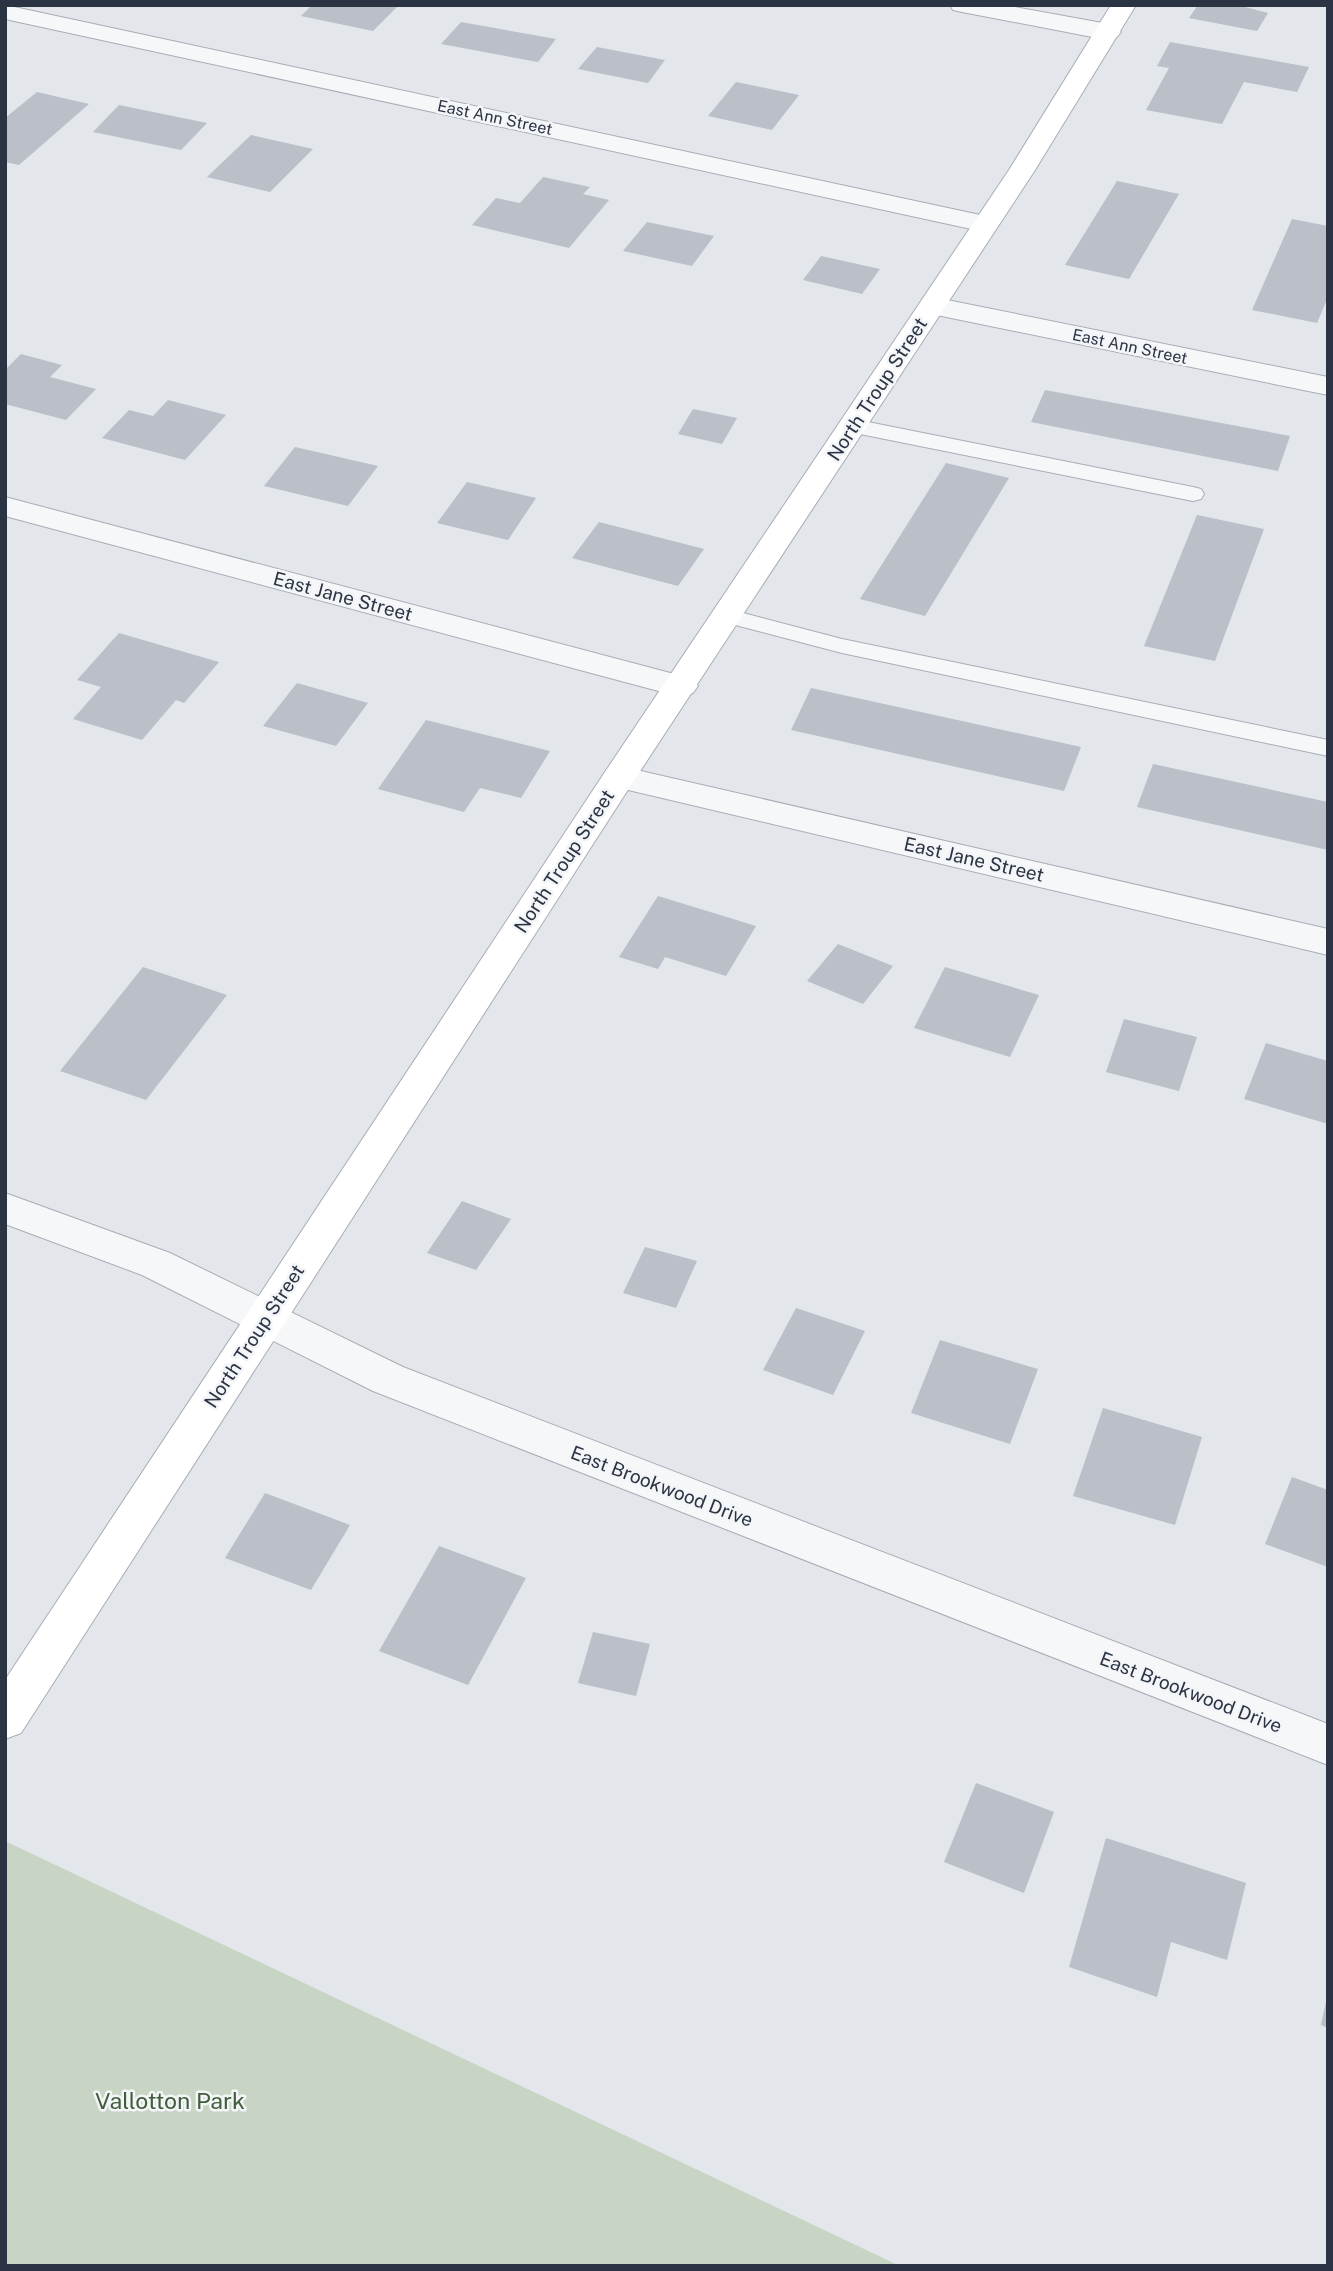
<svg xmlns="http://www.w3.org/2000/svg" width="1333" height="2271" font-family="'Public Sans',sans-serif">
<rect width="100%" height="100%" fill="#e3e6eb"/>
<polygon fill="#c8d5c4" points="5,1841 900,2266 5,2266"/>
<g fill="#babfc8">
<polygon points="312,5 399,5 373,31 301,16"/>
<polygon points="1198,5 1238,5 1268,13 1257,31 1189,18"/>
<polygon points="461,22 556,39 538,62 441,44"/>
<polygon points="1170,42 1309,67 1297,92 1244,82 1222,124 1146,110 1169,68 1157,66"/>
<polygon points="597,47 665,60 648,83 578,69"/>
<polygon points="736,82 799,95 772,130 708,116"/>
<polygon points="37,92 89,104 19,165 5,162 5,118"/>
<polygon points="119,105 207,123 181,150 93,132"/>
<polygon points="251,135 313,149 270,192 207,177"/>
<polygon points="543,177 590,187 583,194 609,200 569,248 472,225 496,198 520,203"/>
<polygon points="1117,181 1179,194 1129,279 1065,265"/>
<polygon points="1292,219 1328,226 1328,297 1317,323 1252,310"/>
<polygon points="647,222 714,236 692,266 623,251"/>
<polygon points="821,256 880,269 862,294 803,280"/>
<polygon points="21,354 62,365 50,377 96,389 66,420 5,404 5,370"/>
<polygon points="1045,390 1290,436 1278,471 1031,422"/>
<polygon points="168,400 226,415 185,460 102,438 129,410 153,416"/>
<polygon points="693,409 737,418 722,444 678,434"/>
<polygon points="295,447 378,466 348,506 264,486"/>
<polygon points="946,463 1009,478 925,616 860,599"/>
<polygon points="467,482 536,498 508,540 437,523"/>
<polygon points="1197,515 1264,529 1215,661 1144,646"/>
<polygon points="599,522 704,549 678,586 572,558"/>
<polygon points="119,633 219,662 184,703 176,700 142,740 73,719 101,687 77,680"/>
<polygon points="297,683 368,703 336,746 263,726"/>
<polygon points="811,688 1081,747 1064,791 791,730"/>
<polygon points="426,720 550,751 521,798 480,788 464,812 378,789"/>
<polygon points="1153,764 1328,802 1328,850 1137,807"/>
<polygon points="658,896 756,926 726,976 665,957 658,969 619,957"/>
<polygon points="838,944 893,966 863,1004 807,981"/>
<polygon points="143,967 227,995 146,1100 60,1071"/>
<polygon points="945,967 1039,995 1010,1057 914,1028"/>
<polygon points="1124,1019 1197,1037 1179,1091 1106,1072"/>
<polygon points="1266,1043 1328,1061 1328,1124 1244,1099"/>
<polygon points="462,1201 511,1219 476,1270 427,1253"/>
<polygon points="645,1247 697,1261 676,1308 623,1293"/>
<polygon points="796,1308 865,1331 833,1395 763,1370"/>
<polygon points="940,1340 1038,1369 1010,1444 911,1413"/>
<polygon points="1103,1408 1202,1437 1175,1525 1073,1496"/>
<polygon points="1292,1477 1328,1490 1328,1567 1265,1544"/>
<polygon points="265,1493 350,1525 311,1590 225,1558"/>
<polygon points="439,1546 526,1578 468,1685 379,1651"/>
<polygon points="593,1632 650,1644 636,1696 578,1683"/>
<polygon points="976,1783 1054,1812 1024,1893 944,1862"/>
<polygon points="1106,1838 1246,1883 1227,1960 1171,1942 1157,1997 1069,1967"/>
<polygon points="1327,1997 1328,1997 1328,2028 1321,2025"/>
</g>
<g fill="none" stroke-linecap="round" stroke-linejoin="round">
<g stroke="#a8adb5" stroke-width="2">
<g id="lane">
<polygon points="853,419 1193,487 1201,489 1204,494 1201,499 1193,501 845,431 842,426 845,421"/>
<polygon points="728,609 842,639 1328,740 1328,756 842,653 720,621 716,616 720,611"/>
</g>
</g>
<g stroke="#a8adb5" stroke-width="2">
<g id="street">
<polygon points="5,5 985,216 995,218 999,224 995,230 985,232 5,19"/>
<polygon points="950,5 1004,5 1108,24 1117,27 1121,32 1117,37 1108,40 962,12 953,10"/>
<polygon points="932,297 1328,377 1328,395 922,312 918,306 922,300"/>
<polygon points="5,497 693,679 698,686 693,693 681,697 5,516"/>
<polygon points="619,766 1328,929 1328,955 607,785 602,777 607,769"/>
<polygon points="5,1193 170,1253 403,1367 1328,1724 1328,1765 373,1391 142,1275 5,1224"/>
</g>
</g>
<g stroke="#a8adb5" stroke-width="2">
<polygon id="secondary" points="1111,5 1136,5 1035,170 631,785 21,1733 5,1739 5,1680 607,769 1009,170"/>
</g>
<use href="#lane" fill="#f6f7f9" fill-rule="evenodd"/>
<use href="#street" fill="#f6f7f9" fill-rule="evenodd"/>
<use href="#secondary" fill="#fff" fill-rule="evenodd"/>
</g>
<g text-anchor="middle" stroke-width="5" stroke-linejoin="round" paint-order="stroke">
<g font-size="16" fill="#2b3443" stroke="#f3f5f8">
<text transform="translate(495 117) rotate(12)" y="6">East Ann Street</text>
<text transform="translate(1130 346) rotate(12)" y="6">East Ann Street</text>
</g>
<g font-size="19" fill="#2b3443" stroke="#f3f5f8">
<text transform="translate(877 389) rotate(-57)" y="7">North Troup Street</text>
<text transform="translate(343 596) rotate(15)" y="7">East Jane Street</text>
<text transform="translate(974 859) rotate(13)" y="7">East Jane Street</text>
<text transform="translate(564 861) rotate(-57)" y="7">North Troup Street</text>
<text transform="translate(254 1336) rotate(-57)" y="7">North Troup Street</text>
<text transform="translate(662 1486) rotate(21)" y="7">East Brookwood Drive</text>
<text transform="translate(1191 1692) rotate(21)" y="7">East Brookwood Drive</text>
</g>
<g font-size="23" fill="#405e39" stroke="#f3f5f8">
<text x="170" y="2109">Vallotton Park</text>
</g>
</g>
<rect width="1333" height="2271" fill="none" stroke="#2b3443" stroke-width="14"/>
</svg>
